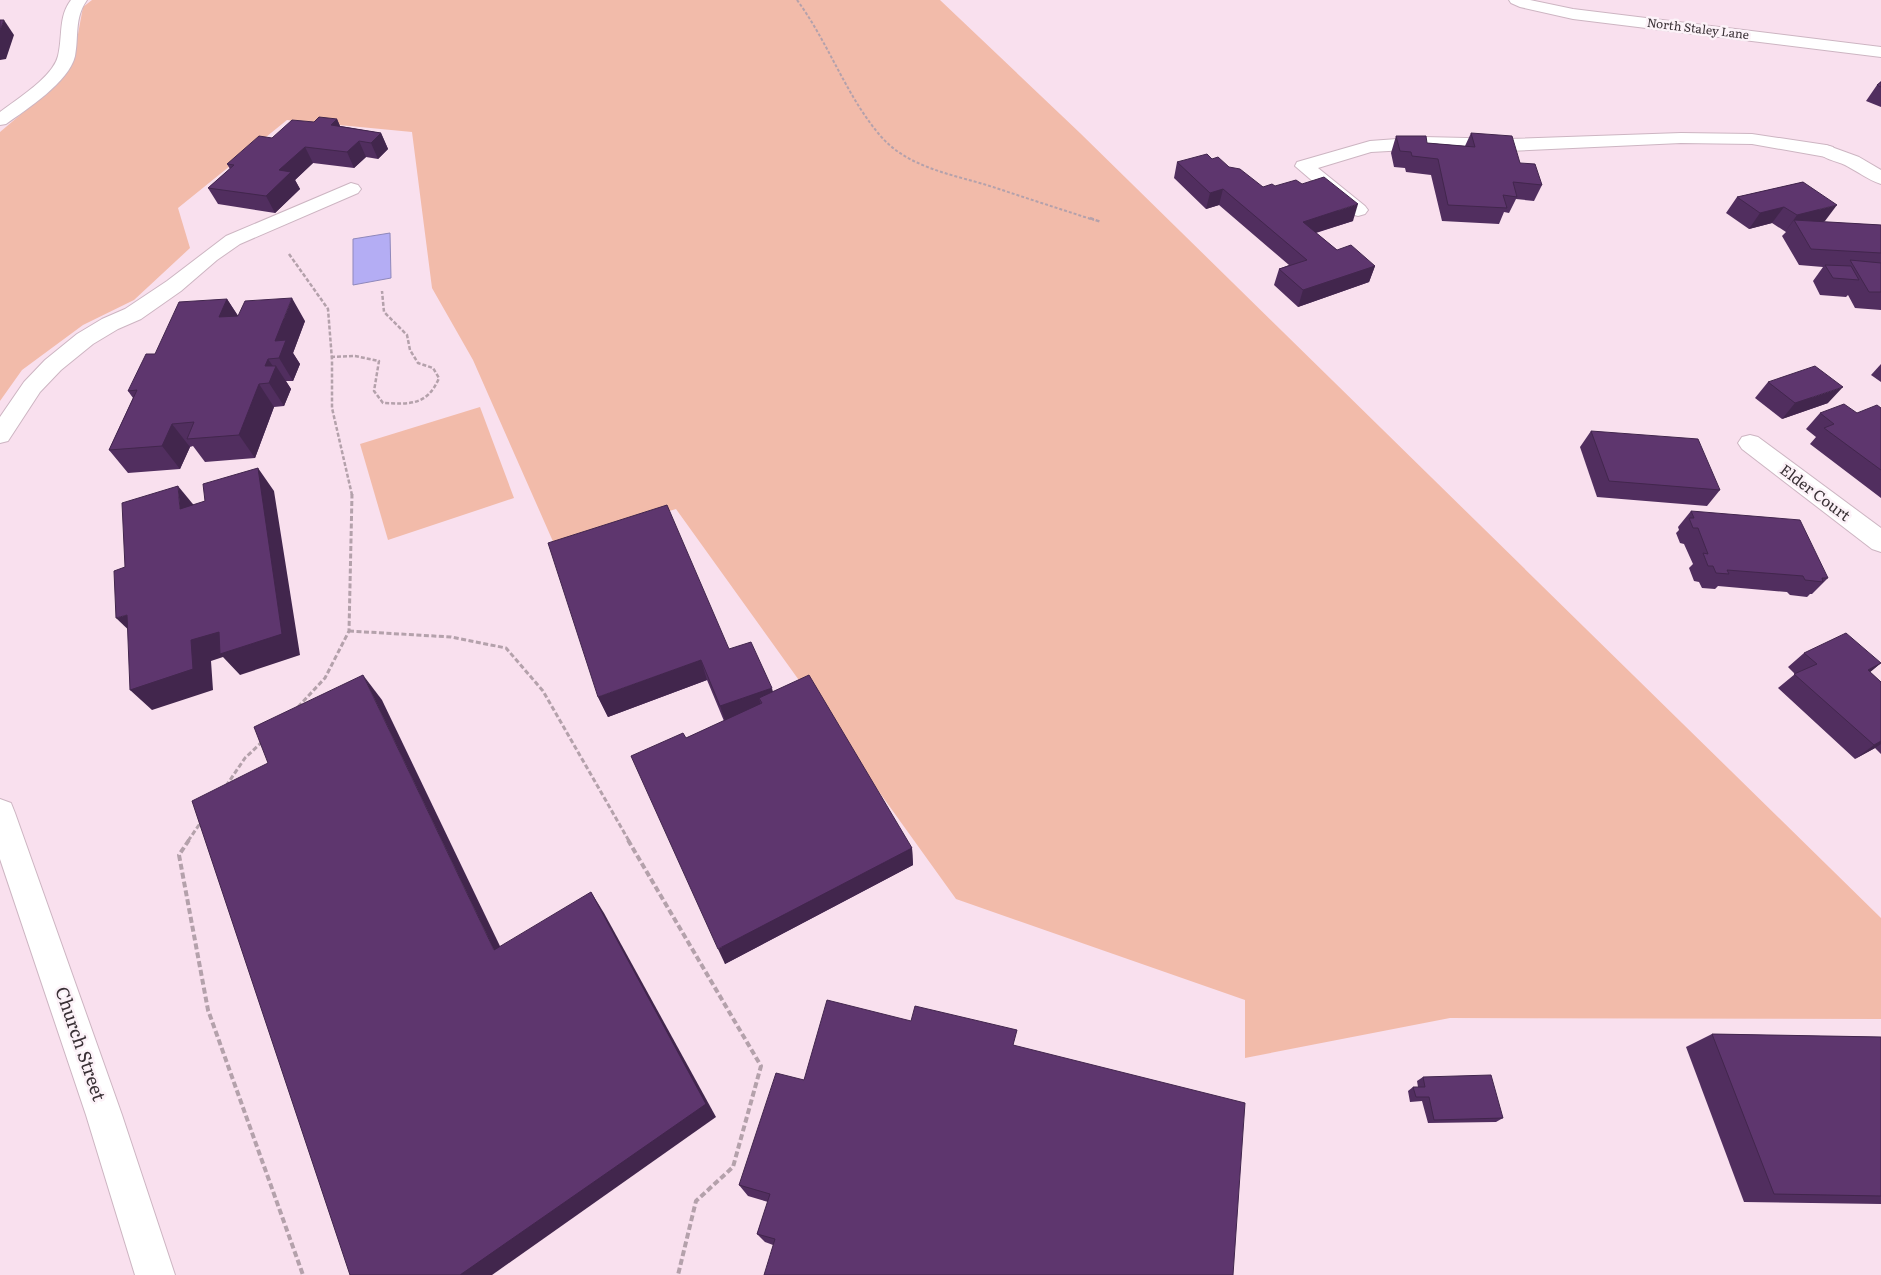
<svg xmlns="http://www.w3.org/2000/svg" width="1881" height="1275" font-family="Literata,serif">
<rect width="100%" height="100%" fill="#f9e0ee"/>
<g fill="#f2bbaa">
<polygon points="92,0 940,0 1080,133 1881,918 1881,1019 1450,1018 1245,1058 1245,1000 956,899 676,509 555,546 473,360 432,288 412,132 287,120 178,208 190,248 134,300 83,325 22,370 0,401 0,132 59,82 73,61 83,7"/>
<polygon points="480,407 514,498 388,540 360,444"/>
</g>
<polygon fill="#b4adf4" stroke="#8f88bb" points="390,233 391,278 353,285 353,239"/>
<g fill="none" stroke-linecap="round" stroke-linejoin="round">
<g stroke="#cdb5c2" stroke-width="2">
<g id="lane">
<polygon points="1681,133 1752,134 1826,145 1833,147 1835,151 1833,155 1826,157 1752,144 1681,143 1508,151 1424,149 1371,152 1318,168 1365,206 1368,210 1365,214 1358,216 1351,214 1295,166 1297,162 1370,141 1424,137 1508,139"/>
<polygon points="351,183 358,185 361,189 358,193 240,244 217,260 181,291 141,319 118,329 93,344 61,370 40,392 8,441 0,443 0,417 24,382 45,360 77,334 102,319 125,309 167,281 226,236"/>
</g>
</g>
<g stroke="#cdb5c2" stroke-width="2">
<g id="street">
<path d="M71 0H87C74 18 79 36 75 56 69 82 27 109 6 124L0 125V112C17 99 53 77 58 56 63 36 58 17 71 0Z"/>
<polygon points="1509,0 1530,0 1573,9 1881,47 1881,57 1573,19 1520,7 1511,3"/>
<path d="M1826 145 1859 157 1881 170V184C1868 180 1857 171 1845 165 1836 161 1823 159 1817 151L1819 147Z"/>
<polygon points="1750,435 1758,437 1881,528 1881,552 1872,549 1742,449 1738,443 1742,437"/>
<polygon points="0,799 11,803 15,813 122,1115 175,1275 135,1275 86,1115 0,859"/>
</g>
</g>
<path stroke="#b4a1ab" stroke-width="2" stroke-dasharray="3 2" stroke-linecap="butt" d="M797 0C828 42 845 93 878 133 906 168 952 174 993 187 1026 198 1060 209 1094 220"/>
<g stroke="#b4a1ab" stroke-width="2.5" stroke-dasharray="4 2" stroke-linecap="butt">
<polyline points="1090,218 1101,222"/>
<polyline points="289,254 328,309 332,360 332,408 352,495"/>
<path d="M331 357 355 356 379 361 374 391 383 403C410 404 427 406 439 378L433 368 418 363 410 350 407 335 384 312 382 291"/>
</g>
<g stroke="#b4a1ab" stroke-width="3" stroke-dasharray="5 2.5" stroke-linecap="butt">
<polyline points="349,631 451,637 506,648 543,691 629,841"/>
<polyline points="298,707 325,678 349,631 352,494"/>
<polyline points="226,786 245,758 263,741"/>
<polyline points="188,841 201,822"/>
</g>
<g stroke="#b4a1ab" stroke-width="4" stroke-dasharray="6 3" stroke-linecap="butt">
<polyline points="189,840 179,855 208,1010 303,1275"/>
<polyline points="628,840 761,1066 733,1167 696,1201 678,1275"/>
</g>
<use href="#lane" fill="#fff" fill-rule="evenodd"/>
<use href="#street" fill="#fff" fill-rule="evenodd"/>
</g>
<g fill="#512e5f">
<polygon points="1881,81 1881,107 1866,101 1877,85"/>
<polygon points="337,119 340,126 381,133 388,149 378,159 366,157 354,168 313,163 295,180 300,189 275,213 218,204 208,188 230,169 227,164 272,138 314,122"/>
<polygon points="1471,133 1520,163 1542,185 1534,201 1516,199 1509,213 1504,212 1499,224 1442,221 1431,175 1406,172 1405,168 1394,167 1391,153 1396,136 1427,143 1465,146"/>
<polygon points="1212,159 1229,167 1263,187 1302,184 1353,221 1316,233 1337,250 1375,266 1369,282 1298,307 1274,285 1279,269 1289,265 1219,205 1206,209 1174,178 1177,162"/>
<polygon points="1803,182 1825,221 1823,222 1881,225 1881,310 1855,308 1848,295 1846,297 1820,295 1813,281 1823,267 1799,265 1782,236 1786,232 1772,223 1749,229 1726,213 1737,197"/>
<polygon points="227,299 238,316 305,321 293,353 300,364 293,381 286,381 291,389 284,406 274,407 255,458 205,462 193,446 190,447 180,469 128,473 109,450 133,398 128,391 155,354"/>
<polygon points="1881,364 1881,382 1871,375"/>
<polygon points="1768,382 1828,403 1782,419 1755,398"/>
<polygon points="1881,408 1881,498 1810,444 1816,437 1806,429 1820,413 1857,413"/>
<polygon points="1591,431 1720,490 1707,506 1597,497 1580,447"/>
<polygon points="1691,511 1828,578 1812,594 1810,594 1807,597 1790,595 1787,592 1718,586 1715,589 1702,588 1699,582 1694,581 1689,568 1693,564 1684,544 1680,543 1676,533 1679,530 1678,527"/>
<polygon points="729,649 773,692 912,848 913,865 725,964 686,738 724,721 707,680 608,717 598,697"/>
<polygon points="1804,653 1881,663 1870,672 1881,682 1881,754 1875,748 1855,759 1778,688 1795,674 1788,667"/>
<polygon points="1017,1030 773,1245 765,1242 757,1234 768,1202 748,1196 739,1185 804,1080"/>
<polygon points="1712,1034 1881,1037 1881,1204 1744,1202 1686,1047"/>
<polygon points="1423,1077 1503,1118 1496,1122 1428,1123 1422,1101 1410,1102 1408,1091 1413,1087 1418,1087 1417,1081"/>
</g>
<g fill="#42264d">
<polygon points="4,20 14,35 6,59 0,60 0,30"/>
<polygon points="337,119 344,136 331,125"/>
<polygon points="381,133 388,149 378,159 371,143"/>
<polygon points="359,141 366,157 354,168 347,152"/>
<polygon points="305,147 313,163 295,180 300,189 275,213 266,196 279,170"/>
<polygon points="1223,189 1219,205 1206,209 1210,193"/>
<polygon points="1358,204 1353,221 1298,238 1303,222"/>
<polygon points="1837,205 1825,221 1799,228 1794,220 1785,232 1797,215"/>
<polygon points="1784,207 1772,223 1749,229 1760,213"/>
<polygon points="1375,266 1369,282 1298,307 1303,290"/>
<polygon points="292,298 305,321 293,353 300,364 293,381 279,358 275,341"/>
<polygon points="227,299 242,322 219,317"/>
<polygon points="268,359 275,369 276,366 291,389 284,406 269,383 265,366"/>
<polygon points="259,384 274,407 255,458 239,435"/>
<polygon points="1843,387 1828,403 1782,419 1795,403"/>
<polygon points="172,424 190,447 180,469 162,446"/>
<polygon points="258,468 274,491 300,655 240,675 223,657 211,661 213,690 152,710 130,690 191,640"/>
<polygon points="178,486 197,509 180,509"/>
<polygon points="127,615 138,639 116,618"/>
<polygon points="701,660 707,680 608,717 598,697"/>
<polygon points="1881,663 1863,678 1868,670"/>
<polygon points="363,675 382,700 511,969 494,950"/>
<polygon points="772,688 777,708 759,698 763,713 727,726 720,706"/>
<polygon points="1881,741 1881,744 1875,748 1855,759 1874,745"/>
<polygon points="912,848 913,865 725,964 718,949"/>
<polygon points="591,892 604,913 716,1117 492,1275 460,1275"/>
</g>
<g fill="#5e366e" stroke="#42264d">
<polygon points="0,20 4,20 0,30"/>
<polygon points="1881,82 1881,87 1877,85"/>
<polygon points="319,117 337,119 331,125 381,133 371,143 359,141 347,152 305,147 279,170 291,172 266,196 208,188 234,165 227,164 259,136 272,138 292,120 314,122"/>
<polygon points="1471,133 1512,136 1520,163 1535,164 1542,185 1513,182 1517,197 1503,195 1507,208 1448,205 1438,159 1412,156 1411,152 1400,151 1396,136 1426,136 1427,143 1475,147"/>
<polygon points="1207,154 1212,159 1218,157 1229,167 1240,169 1263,187 1272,184 1275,186 1296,180 1302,184 1324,177 1358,204 1303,222 1337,250 1351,245 1375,266 1303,290 1279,269 1307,260 1223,189 1210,193 1177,162"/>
<polygon points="1803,182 1837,205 1797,215 1784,207 1760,213 1737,197"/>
<polygon points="1794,220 1881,225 1881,253 1811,249"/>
<polygon points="1850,260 1881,263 1881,292 1869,292"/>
<polygon points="1825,265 1851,266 1859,280 1833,278"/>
<polygon points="292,298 275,341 286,340 279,358 268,359 265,366 276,366 269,383 259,384 239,435 187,439 194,422 172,424 162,446 109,450 137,390 128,391 146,354 155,354 179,302 227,299 219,317 238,316 245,301"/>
<polygon points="1815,366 1843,387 1795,403 1768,382"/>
<polygon points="1844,404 1857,413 1877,405 1881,408 1881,470 1824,428 1834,424 1820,413"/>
<polygon points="1591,431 1698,439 1720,490 1609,481"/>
<polygon points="258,468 282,634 220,654 219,632 191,640 193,669 130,690 127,615 116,618 114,571 125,567 122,503 178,486 180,509 205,501 203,484"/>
<polygon points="667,505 729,649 751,642 772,688 720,706 701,660 598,697 548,543"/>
<polygon points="1691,511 1800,520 1828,578 1822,578 1823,582 1805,580 1803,576 1727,570 1729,574 1716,573 1713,566 1708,566 1703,553 1708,554 1698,528 1693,528 1689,518 1694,518"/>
<polygon points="1846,633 1881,663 1868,670 1881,682 1881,741 1874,745 1794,674 1817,664 1804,653"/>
<polygon points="363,675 494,950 591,892 706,1104 460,1275 350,1275 192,801 268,763 254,727"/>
<polygon points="809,675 912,848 718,949 631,756 683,733 686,738 762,703 759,698"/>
<polygon points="827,1000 911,1021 915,1006 1017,1030 1013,1045 1245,1103 1233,1275 764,1275 775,1239 757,1234 770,1194 739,1185 776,1073 804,1080"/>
<polygon points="1712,1034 1881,1037 1881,1196 1774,1194"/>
<polygon points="1491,1075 1503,1118 1434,1120 1429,1097 1416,1097 1413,1087 1425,1087 1423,1077"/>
</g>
<g text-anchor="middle" stroke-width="5" stroke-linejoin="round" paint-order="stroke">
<g font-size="12" fill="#393035" stroke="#fcf2f8">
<text transform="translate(1698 29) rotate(7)" y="4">North Staley Lane</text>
</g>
<g font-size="15" fill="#393035" stroke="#fcf2f8">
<text transform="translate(1815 493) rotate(37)" y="5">Elder Court</text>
</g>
<g font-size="18" fill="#393035" stroke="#fcf2f8">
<text transform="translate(80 1044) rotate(71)" y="6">Church Street</text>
</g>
</g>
</svg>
